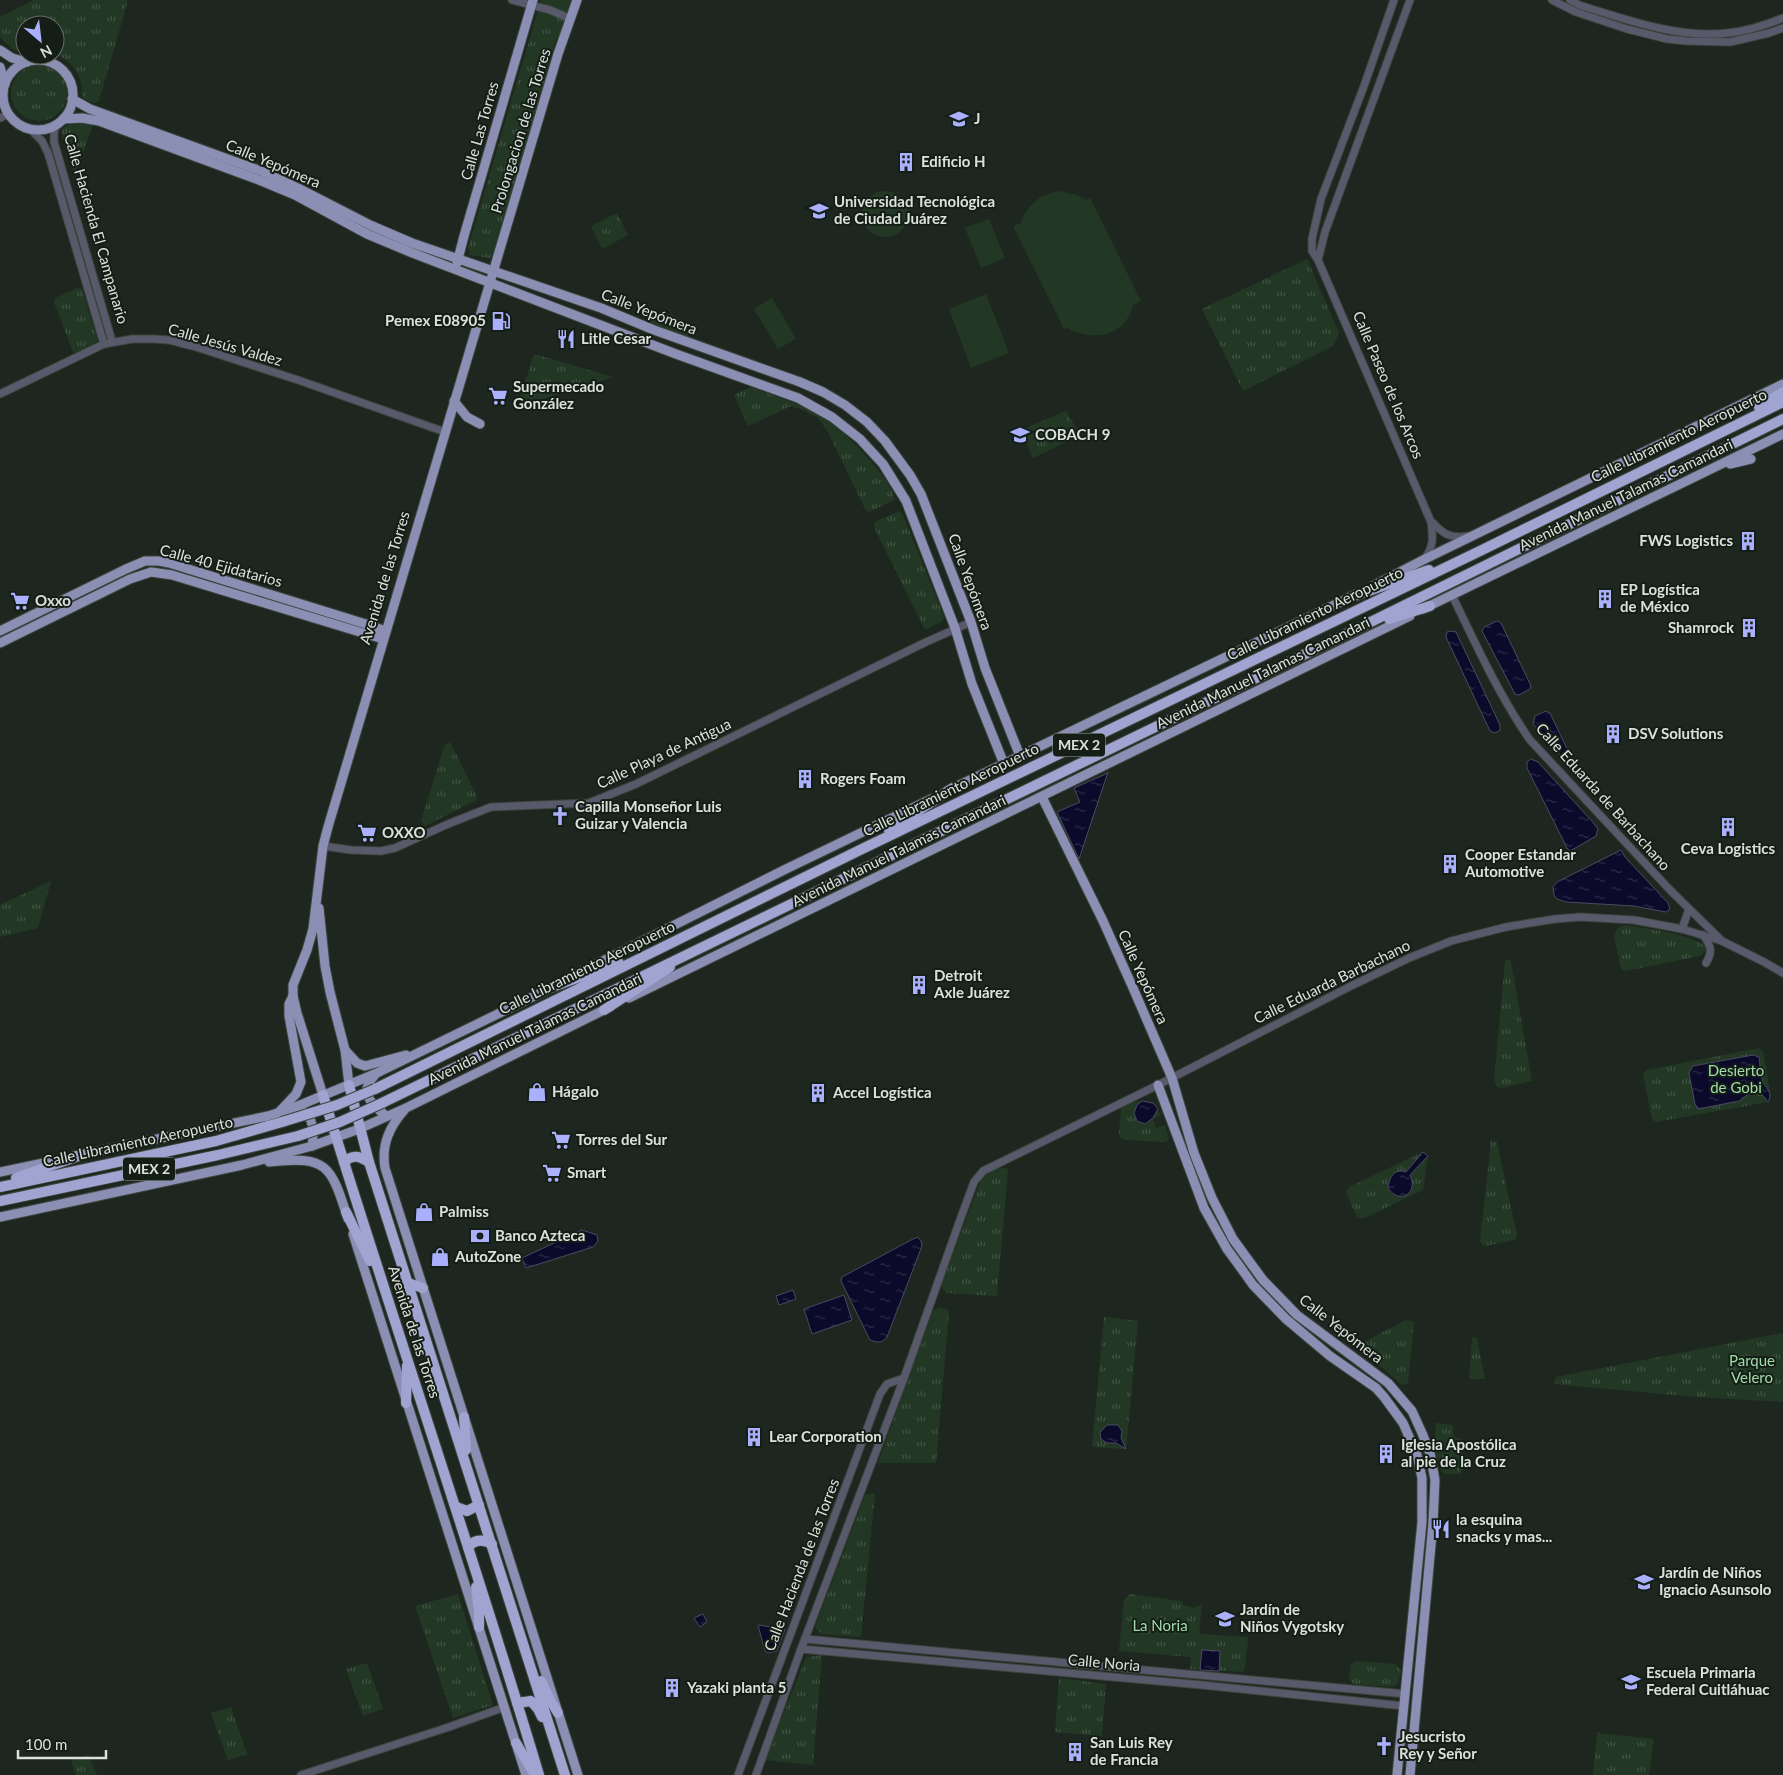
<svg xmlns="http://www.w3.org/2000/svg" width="1783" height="1775" font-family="Lato,sans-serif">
<defs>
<pattern id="park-tufts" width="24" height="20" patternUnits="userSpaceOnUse" patternTransform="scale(1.25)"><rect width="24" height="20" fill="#223825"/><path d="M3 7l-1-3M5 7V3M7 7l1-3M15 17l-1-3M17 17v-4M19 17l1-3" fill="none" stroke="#425444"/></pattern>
<pattern id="water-ripples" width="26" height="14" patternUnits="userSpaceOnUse" patternTransform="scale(1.25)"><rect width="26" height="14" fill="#0c0a2b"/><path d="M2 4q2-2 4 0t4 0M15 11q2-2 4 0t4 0" fill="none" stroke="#2f2d49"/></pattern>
</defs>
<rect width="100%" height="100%" fill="#1e271f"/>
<g fill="#223825">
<path d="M1059 191 1078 195 1086 200 1090 198 1141 301 1133 305C1126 337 1092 342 1067 328L1064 329 1013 226 1021 223C1027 204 1040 195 1059 191Z"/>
<circle cx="885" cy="214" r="23"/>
<polygon points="989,219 1005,258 981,268 965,228"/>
<polygon points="986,294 1009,353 971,368 949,309"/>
<polygon points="772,298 796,339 778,349 754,309"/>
</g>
<g fill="url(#park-tufts)">
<path d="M34 0H128L99 101 95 103 83 99C81 93 82 88 81 83 77 68 68 60 55 53V25H25V52C13 52 8 45 0 37V17Z"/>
<polygon points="541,0 575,0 561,38 556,38 550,59 545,89 492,256 490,258 469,255 468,248"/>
<circle cx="39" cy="93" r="28"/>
<path d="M75 121 90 123 92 127 78 167 75 170 72 169 61 133C62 127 69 124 75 121Z"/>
<polygon points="617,213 628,235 602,249 591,226"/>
<polygon points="1307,259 1339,333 1333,346 1243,391 1202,309"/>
<polygon points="78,288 82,289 98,341 77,353 73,352 54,302 55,298"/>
<path d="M665 313C678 316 686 323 689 337L646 321 648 316Z"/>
<polygon points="534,354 613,377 517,407"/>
<path d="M751 387C773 396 798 403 819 415 842 429 861 449 878 470 884 477 894 490 894 500L869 512 866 511 828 432 818 418 803 410 791 406 748 426 734 395Z"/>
<polygon points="1066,411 1080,435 1033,458 1021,430"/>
<polygon points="899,511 903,515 944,617 942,621 927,629 924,628 874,527 875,522"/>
<polygon points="448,742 451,744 476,794 477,800 425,826 421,821 444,747"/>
<polygon points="51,881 38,928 0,937 0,905"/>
<path d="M1626 925C1648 929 1687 933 1705 946V951L1700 956 1625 971 1621 969 1614 935 1618 928Z"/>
<polygon points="1508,959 1511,962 1532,1081 1501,1088 1497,1087 1494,1081 1505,961"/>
<polygon points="1759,1048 1763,1052 1771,1097 1768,1102 1656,1122 1652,1119 1643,1074 1647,1070"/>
<polygon points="1142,1101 1153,1103 1161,1115 1153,1119 1156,1128 1165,1125 1169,1138 1166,1142 1126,1140 1121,1138 1119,1133 1121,1108 1131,1102"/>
<polygon points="1491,1141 1497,1142 1517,1235 1515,1240 1484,1246 1480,1241"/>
<polygon points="1423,1152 1428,1156 1423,1190 1362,1219 1357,1217 1346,1192 1349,1187"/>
<polygon points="1006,1168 1008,1171 997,1295 995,1296 946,1293 941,1286 984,1172 988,1169"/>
<polygon points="938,1308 947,1309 949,1312 936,1463 878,1463 933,1311"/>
<polygon points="1104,1317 1138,1321 1126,1449 1092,1447"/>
<polygon points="1406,1320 1414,1322 1408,1383 1402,1385 1384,1369 1358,1351 1358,1345"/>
<polygon points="1783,1333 1783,1402 1698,1397 1553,1384 1556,1377"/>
<polygon points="1472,1337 1477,1338 1485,1379 1469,1379"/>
<path d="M1436 1423 1453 1425V1432L1454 1437 1463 1440 1461 1474H1445C1433 1464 1435 1438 1436 1423Z"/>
<polygon points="875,1493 861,1637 821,1634 815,1627 865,1495"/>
<polygon points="458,1594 493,1705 453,1718 415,1606"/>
<polygon points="1130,1594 1181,1601 1184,1605 1193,1608 1202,1604 1199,1634 1248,1637 1245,1668 1243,1672 1190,1669 1191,1657 1119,1651 1124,1600"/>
<polygon points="822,1655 813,1765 765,1760 806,1657"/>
<polygon points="1356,1661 1395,1664 1401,1670 1398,1684 1392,1687 1354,1684 1349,1679 1351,1664"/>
<polygon points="367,1663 383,1709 363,1716 346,1669"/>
<polygon points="1059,1678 1106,1684 1102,1736 1055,1732"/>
<polygon points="231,1707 247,1754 228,1760 211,1713"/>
<polygon points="1597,1733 1654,1739 1649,1775 1593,1775"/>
<polygon points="88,1755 97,1775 76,1775 71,1760"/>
</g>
<g fill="url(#water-ripples)" stroke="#4a4a60">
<polygon points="1497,621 1501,623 1531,686 1530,689 1519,695 1515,694 1482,631 1484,627"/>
<polygon points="1450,631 1456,632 1500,725 1500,730 1495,733 1490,731 1446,637 1447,632"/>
<polygon points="1546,711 1550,713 1574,764 1570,765 1533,724 1535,716"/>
<polygon points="1531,759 1538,762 1598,828 1596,836 1570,851 1567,848 1527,768 1527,762"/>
<polygon points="1108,773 1108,772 1079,859 1057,812 1080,802 1074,788"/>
<polygon points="1621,850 1625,857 1668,903 1670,909 1666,912 1634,906 1566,902 1557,899 1554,895 1553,887 1557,882"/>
<path d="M1753 1055 1759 1057C1760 1064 1760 1072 1762 1079 1764 1088 1774 1091 1768 1102L1757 1088 1739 1101 1698 1109 1695 1104 1689 1073 1693 1066Z"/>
<polygon points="1142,1101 1153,1103 1158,1109 1153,1118 1145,1124 1137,1121 1134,1113 1137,1105"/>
<path d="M1423 1152 1428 1156 1410 1175C1419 1194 1399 1205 1388 1188 1389 1178 1394 1168 1406 1172Z"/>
<polygon points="582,1230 597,1235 598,1241 593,1247 526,1268 522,1258"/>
<path d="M918 1237 921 1241 922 1246 887 1337C882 1343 878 1343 870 1340L841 1281 842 1277 913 1239Z"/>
<polygon points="793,1290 796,1299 779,1305 776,1296"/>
<polygon points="844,1295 852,1320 812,1334 804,1309"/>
<polygon points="1107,1425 1118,1425 1122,1431 1121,1438 1126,1449 1116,1443 1107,1443 1101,1439 1100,1432"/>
<polygon points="703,1614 707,1622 700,1627 694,1618"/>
<polygon points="758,1625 785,1629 777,1651 768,1653 765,1651"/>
<polygon points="1202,1650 1220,1651 1219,1671 1200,1670"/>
</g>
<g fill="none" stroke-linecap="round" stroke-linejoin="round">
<g stroke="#3c453d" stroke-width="9">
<g id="minor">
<polyline points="512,0 550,10 571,19"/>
<path d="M1394 0 1364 86 1321 199 1312 239V251L1318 260 1431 522C1433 537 1434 546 1425 558"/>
<polyline points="1552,0 1576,12 1627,29 1667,39 1687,41 1730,42 1769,33 1783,28"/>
<path d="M1570 0 1579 5C1625 19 1678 39 1728 33 1746 31 1766 25 1783 18"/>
<polyline points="0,102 3,100"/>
<polyline points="0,118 8,114"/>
<polyline points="56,125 54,132 54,142 112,341"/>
<polyline points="30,129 42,141 48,153 104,344"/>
<polyline points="1318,260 1325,232 1410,0"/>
<polyline points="0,394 104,344 132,339 154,339 169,340 196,347 298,380 445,432"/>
<path d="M1432 522C1443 534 1451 539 1468 536"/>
<path d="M1452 595C1476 645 1499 695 1530 740L1670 890 1722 941 1764 962 1783 973"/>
<polyline points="323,846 351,850 381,851 395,848 448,824 491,807 589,803 636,784 924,643 971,622"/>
<polyline points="1682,929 1689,909"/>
<path d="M1703 935C1711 945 1713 952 1706 963"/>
<polyline points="805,1639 1406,1694"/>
<polyline points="801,1649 1202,1685 1404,1706"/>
<polyline points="301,1775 449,1727 505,1707"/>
<polyline points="738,1775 880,1394 887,1384 904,1378"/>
<polyline points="756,1775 801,1649 904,1378 960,1220 974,1182 983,1171 1158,1085 1351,986 1409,958 1451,941 1506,927 1555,919 1580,917 1634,920 1682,929 1722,941"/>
</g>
</g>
<g stroke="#3c453d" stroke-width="11">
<g id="major">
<polyline points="0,50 12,58 27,62"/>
<circle cx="38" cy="95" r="35"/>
<polyline points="0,67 5,84"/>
<polyline points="72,99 90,109 261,171 298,188 370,225 412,243 601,308 654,330 800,382 823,392 845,405 867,422 885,441 910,475 921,494 971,622 985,668 1020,756"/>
<polyline points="63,119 82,118 99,121 259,180 295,195 367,234 410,252 676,354 798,398 832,417 860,439 883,464 906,501 955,628 972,684 1004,764"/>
<polyline points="457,263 464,236 533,0"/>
<polyline points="454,401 467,417 480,424"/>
<polyline points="1730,464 1751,459"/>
<polyline points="1373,586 1425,559 1783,384"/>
<polyline points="1423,609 1783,434"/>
<polyline points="0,631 126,569 145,561 159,561 169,563 369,625 385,631"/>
<polyline points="0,643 130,579 151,572 172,575 383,639"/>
<polyline points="947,791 1357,594"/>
<polyline points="1042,797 1103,921 1133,988 1172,1078 1194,1153 1212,1198 1233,1239 1263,1280 1297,1315 1388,1383 1412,1411 1422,1433 1430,1453 1435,1480 1433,1523 1410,1775"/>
<polyline points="319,908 325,966 330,992 345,1050 349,1085"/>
<polyline points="573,976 786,869 931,799"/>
<polyline points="629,998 1410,616"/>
<polyline points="345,1050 357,1063 365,1066 406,1055"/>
<path d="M375 1075C358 1093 370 1102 386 1116"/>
<polyline points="1158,1085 1204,1208 1227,1249 1238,1264 1253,1285 1286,1319 1330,1356 1376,1388 1384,1397 1403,1423 1417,1455 1422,1478 1422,1522 1397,1775"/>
<polyline points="323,1095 297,1013 293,996 293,985 307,950 313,929 323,846 328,827 558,54 577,0"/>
<path d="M405 1109C390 1126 381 1144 385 1168L578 1775"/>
<path d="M302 1110C314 1117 314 1134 312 1146"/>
<polyline points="279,1112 296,1094 301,1082 289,1016 289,1004 293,996"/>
<polyline points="75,1156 268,1116 293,1108 377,1073 557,985"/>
<path d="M269 1162C328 1155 331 1166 348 1219"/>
<polyline points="0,1172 53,1161"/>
<polyline points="0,1217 242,1165 312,1146 359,1129 408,1107 610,1007"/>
<polyline points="353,1234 526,1775"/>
</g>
</g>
<g stroke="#3c453d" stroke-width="12">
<g id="highway">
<polyline points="1759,407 1783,392"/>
<polyline points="1351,597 1429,570"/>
<polyline points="1389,619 1430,606"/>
<polyline points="889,830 953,788"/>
<polyline points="552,987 619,963"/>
<polyline points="604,1010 670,967"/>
<polyline points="349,1085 369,1162 565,1775"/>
<polyline points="375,1089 862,849 1482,550 1783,402"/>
<path d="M323 1095C393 1322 471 1547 539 1775"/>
<polyline points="382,1103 1328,643 1783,419"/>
<path d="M344 1162C353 1154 359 1156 369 1162"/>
<polyline points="16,1178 81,1155"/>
<polyline points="0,1187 216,1141 282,1122"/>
<polyline points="0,1201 218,1155 298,1136"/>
<polyline points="346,1212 370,1261"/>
<polyline points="408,1283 423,1288"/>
<polyline points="406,1403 407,1366"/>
<polyline points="464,1417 466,1450"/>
<polyline points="456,1507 467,1511 479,1505"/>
<path d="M468 1547C475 1539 483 1539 492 1544"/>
<polyline points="476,1587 479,1612 479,1627"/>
<polyline points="541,1681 550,1700 558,1713"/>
<polyline points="517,1703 531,1701 538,1709 542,1717"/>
<polyline points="516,1743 535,1775"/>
</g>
</g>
<use href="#minor" stroke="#585a6c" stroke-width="7"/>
<use href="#major" stroke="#8b8fb4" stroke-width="9"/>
<use href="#highway" stroke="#a0a4d1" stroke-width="10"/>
<g stroke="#3c453d" stroke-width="12" stroke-linecap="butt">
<g id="highway-bridge">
<polyline points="282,1122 337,1105 375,1089"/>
<polyline points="298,1136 340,1122 382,1103"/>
</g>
</g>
<use href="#highway-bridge" stroke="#a0a4d1" stroke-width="10"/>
</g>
<defs>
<g id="university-bare" transform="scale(1.5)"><path d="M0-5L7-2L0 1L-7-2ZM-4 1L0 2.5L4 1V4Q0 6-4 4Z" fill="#aab0fb" stroke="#151e16" stroke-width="2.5" paint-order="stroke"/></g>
<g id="building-bare" transform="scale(1.5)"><path d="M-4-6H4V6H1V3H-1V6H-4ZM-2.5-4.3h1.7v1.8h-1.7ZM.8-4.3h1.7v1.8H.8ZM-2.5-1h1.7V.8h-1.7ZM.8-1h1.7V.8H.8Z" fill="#aab0fb" stroke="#151e16" stroke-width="2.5" paint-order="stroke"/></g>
<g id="fuel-bare" transform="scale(1.5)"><path d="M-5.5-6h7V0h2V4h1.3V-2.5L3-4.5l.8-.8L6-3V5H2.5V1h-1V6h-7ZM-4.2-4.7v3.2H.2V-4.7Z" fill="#aab0fb" stroke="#151e16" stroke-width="2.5" paint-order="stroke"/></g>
<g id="restaurant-bare" transform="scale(1.5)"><path d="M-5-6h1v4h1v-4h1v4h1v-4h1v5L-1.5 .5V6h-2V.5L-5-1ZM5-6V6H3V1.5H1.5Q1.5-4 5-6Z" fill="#aab0fb" stroke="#151e16" stroke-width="2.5" paint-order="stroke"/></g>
<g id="supermarket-bare" transform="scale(1.5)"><path d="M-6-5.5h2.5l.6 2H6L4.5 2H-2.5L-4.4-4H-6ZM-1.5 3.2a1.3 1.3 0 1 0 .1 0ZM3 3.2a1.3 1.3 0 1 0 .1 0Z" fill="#aab0fb" stroke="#151e16" stroke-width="2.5" paint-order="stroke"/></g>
<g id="school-bare" transform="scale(1.5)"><path d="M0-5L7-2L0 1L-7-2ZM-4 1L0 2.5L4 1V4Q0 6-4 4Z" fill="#aab0fb" stroke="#151e16" stroke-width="2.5" paint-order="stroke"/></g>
<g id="church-bare" transform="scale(1.5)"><path d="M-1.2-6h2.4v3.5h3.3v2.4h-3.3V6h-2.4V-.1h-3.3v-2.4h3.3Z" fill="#aab0fb" stroke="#151e16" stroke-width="2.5" paint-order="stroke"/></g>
<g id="shop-bare" transform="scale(1.5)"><path d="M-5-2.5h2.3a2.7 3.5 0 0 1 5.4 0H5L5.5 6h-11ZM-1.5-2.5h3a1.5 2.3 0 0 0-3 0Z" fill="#aab0fb" stroke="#151e16" stroke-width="2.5" paint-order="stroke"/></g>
<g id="bank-bare" transform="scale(1.5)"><path d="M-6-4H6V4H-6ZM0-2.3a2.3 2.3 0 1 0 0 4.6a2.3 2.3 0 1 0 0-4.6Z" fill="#aab0fb" stroke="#151e16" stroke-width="2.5" paint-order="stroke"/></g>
</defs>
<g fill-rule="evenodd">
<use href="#university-bare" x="959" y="119"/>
<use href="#building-bare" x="906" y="162"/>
<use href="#university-bare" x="819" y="211"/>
<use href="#fuel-bare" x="501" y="321"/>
<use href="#restaurant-bare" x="566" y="339"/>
<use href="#supermarket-bare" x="498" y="396"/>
<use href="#school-bare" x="1020" y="435"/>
<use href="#building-bare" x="1748" y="541"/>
<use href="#building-bare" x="1605" y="599"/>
<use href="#supermarket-bare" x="20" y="601"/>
<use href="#building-bare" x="1749" y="628"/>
<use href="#building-bare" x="1613" y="734"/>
<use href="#building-bare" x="805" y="779"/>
<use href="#church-bare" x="560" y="816"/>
<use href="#building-bare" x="1728" y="827"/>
<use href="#supermarket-bare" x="367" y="833"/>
<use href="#building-bare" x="1450" y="864"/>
<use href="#building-bare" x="919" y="985"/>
<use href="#shop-bare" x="537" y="1092"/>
<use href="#building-bare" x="818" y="1093"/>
<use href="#supermarket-bare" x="561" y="1140"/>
<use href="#supermarket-bare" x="552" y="1173"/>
<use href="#shop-bare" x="424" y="1212"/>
<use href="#bank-bare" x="480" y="1236"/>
<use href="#shop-bare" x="440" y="1257"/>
<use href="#building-bare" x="754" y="1437"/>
<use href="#building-bare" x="1386" y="1454"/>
<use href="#restaurant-bare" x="1441" y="1529"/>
<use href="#school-bare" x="1644" y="1582"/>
<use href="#school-bare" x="1225" y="1619"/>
<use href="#school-bare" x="1631" y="1682"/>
<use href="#building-bare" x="672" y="1688"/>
<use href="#church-bare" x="1384" y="1746"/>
<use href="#building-bare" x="1075" y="1752"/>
</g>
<g text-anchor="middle" stroke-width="4" stroke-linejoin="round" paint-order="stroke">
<g fill="#151e16" stroke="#9fa6a0" stroke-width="1">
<rect x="1053" y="733.5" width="52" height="23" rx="4"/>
<rect x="123" y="1157.5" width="52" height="23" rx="4"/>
</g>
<g font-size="14" font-weight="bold" fill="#dae1db">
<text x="1079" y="750">MEX 2</text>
<text x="149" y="1174">MEX 2</text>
</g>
<g font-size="15" font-weight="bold" fill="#dae1db" stroke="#151e16" text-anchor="start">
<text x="974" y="124">J</text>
<text x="921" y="167">Edificio H</text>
<text x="834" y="207">Universidad Tecnológica<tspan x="834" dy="17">de Ciudad Juárez</tspan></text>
<text x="486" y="326" text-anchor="end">Pemex E08905</text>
<text x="581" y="344">Litle Cesar</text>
<text x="513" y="392">Supermecado<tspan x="513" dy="17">González</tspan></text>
<text x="1035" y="440">COBACH 9</text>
<text x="1733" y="546" text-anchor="end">FWS Logistics</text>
<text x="1620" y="595">EP Logística<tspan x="1620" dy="17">de México</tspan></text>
<text x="35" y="606">Oxxo</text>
<text x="1734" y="633" text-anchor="end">Shamrock</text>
<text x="1628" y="739">DSV Solutions</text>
<text x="820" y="784">Rogers Foam</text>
<text x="575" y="812">Capilla Monseñor Luis<tspan x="575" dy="17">Guizar y Valencia</tspan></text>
<text x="382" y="838">OXXO</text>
<text x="1728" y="854" text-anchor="middle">Ceva Logistics</text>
<text x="1465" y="860">Cooper Estandar<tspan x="1465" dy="17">Automotive</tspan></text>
<text x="934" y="981">Detroit<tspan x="934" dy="17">Axle Juárez</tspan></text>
<text x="552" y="1097">Hágalo</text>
<text x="833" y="1098">Accel Logística</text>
<text x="576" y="1145">Torres del Sur</text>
<text x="567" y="1178">Smart</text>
<text x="439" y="1217">Palmiss</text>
<text x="495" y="1241">Banco Azteca</text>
<text x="455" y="1262">AutoZone</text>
<text x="769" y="1442">Lear Corporation</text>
<text x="1401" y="1450">Iglesia Apostólica<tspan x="1401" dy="17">al pie de la Cruz</tspan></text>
<text x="1456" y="1525">la esquina<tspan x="1456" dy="17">snacks y mas...</tspan></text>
<text x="1659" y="1578">Jardín de Niños<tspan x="1659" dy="17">Ignacio Asunsolo</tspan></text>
<text x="1240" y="1615">Jardín de<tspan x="1240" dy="17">Niños Vygotsky</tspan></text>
<text x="1646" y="1678">Escuela Primaria<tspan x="1646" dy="17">Federal Cuitláhuac</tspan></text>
<text x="687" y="1693">Yazaki planta 5</text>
<text x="1399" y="1742">Jesucristo<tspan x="1399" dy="17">Rey y Señor</tspan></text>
<text x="1090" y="1748">San Luis Rey<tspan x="1090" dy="17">de Francia</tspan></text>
</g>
<g font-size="15" fill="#dae1db" stroke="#151e16">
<text transform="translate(480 131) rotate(-74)" y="5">Calle Las Torres</text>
<text transform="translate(521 131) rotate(-73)" y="5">Prolongacion de las Torres</text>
<text transform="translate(273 164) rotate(23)" y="5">Calle Yepómera</text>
<text transform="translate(96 229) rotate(74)" y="5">Calle Hacienda El Campanario</text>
<text transform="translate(649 312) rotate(21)" y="5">Calle Yepómera</text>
<text transform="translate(225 345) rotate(16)" y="5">Calle Jesús Valdez</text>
<text transform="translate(1388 385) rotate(67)" y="5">Calle Paseo de los Arcos</text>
<text transform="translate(1679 436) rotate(-26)" y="5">Calle Libramiento Aeropuerto</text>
<text transform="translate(1626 495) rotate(-26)" y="5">Avenida Manuel Talamas Camandari</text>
<text transform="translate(221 566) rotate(15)" y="5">Calle 40 Ejidatarios</text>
<text transform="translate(385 578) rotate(-73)" y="5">Avenida de las Torres</text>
<text transform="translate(970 582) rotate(70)" y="5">Calle Yepómera</text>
<text transform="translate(1315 614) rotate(-26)" y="5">Calle Libramiento Aeropuerto</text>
<text transform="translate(1263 673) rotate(-26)" y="5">Avenida Manuel Talamas Camandari</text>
<text transform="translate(664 754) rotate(-25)" y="5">Calle Playa de Antigua</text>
<text transform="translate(951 790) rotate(-26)" y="5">Calle Libramiento Aeropuerto</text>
<text transform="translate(1603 797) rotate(48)" y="5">Calle Eduarda de Barbachano</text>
<text transform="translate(899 851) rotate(-26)" y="5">Avenida Manuel Talamas Camandari</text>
<text transform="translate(587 968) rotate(-26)" y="5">Calle Libramiento Aeropuerto</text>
<text transform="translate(1143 977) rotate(66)" y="5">Calle Yepómera</text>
<text transform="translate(1332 982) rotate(-26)" y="5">Calle Eduarda Barbachano</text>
<text transform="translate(535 1029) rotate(-26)" y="5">Avenida Manuel Talamas Camandari</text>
<text transform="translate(138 1142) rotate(-12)" y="5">Calle Libramiento Aeropuerto</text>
<text transform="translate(1341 1329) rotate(38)" y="5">Calle Yepómera</text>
<text transform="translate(414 1332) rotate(72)" y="5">Avenida de las Torres</text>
<text transform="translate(802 1565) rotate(-69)" y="5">Calle Hacienda de las Torres</text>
<text transform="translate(1104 1663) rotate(5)" y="5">Calle Noria</text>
</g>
<g font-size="15" fill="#9fdca8" stroke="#151e16">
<text x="1736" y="1076">Desierto<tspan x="1736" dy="17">de Gobi</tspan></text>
<text x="1752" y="1366">Parque<tspan x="1752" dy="17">Velero</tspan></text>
<text x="1160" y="1631">La Noria</text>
</g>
</g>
<g transform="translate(40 40) rotate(152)"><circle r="24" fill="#151e16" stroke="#646c65"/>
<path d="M0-4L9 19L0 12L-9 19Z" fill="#aab0fb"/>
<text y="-8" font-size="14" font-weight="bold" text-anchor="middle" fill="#dae1db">N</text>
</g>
<path d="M18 1750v8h88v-8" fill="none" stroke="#dae1db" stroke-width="2.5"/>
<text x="25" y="1750" font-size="15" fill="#dae1db" stroke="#151e16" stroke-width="4" paint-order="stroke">100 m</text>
</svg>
